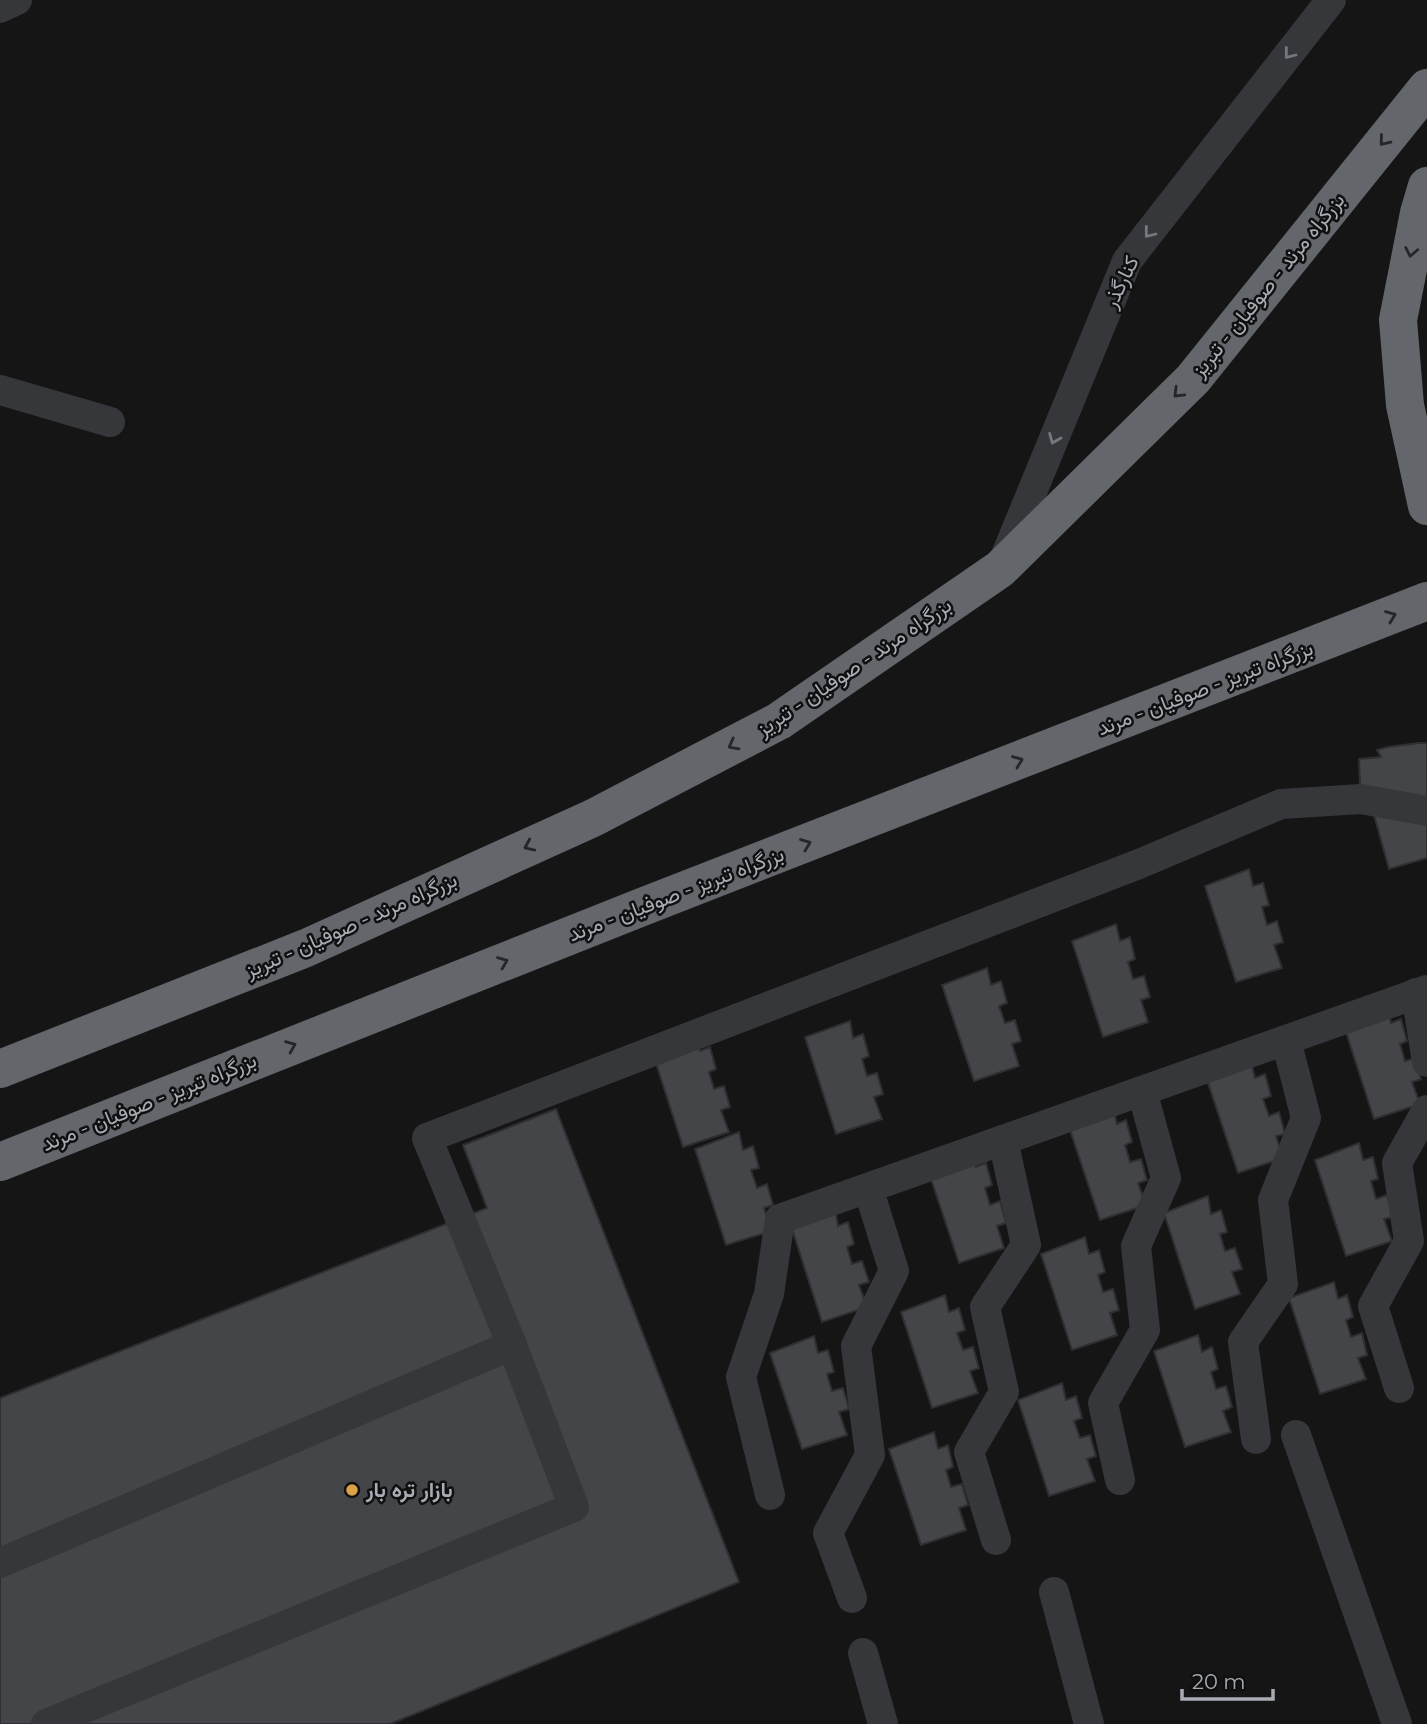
<svg xmlns="http://www.w3.org/2000/svg" width="1427" height="1724" font-family="Montserrat,Vazirmatn,sans-serif">
<rect width="100%" height="100%" fill="#151516"/>
<g fill="#444549" stroke="#2f2f32" stroke-width="2">
<polygon points="1419,743 1427,743 1427,858 1389,869 1372,808 1361,809 1359,759 1381,757 1377,750 1388,747"/>
<polygon points="1249,869 1253,886 1263,883 1269,905 1262,907 1267,925 1277,921 1283,942 1274,945 1282,968 1236,982 1205,886"/>
<polygon points="1116,924 1120,941 1130,937 1135,959 1128,962 1133,979 1144,976 1150,997 1141,1000 1148,1022 1103,1037 1072,941"/>
<polygon points="987,968 991,985 1001,981 1007,1003 999,1006 1005,1023 1015,1020 1021,1041 1012,1044 1019,1066 974,1081 942,985"/>
<polygon points="1387,1006 1391,1023 1401,1019 1407,1041 1400,1044 1405,1061 1415,1058 1421,1079 1412,1082 1420,1104 1374,1119 1343,1023"/>
<polygon points="850,1021 853,1038 863,1034 869,1056 862,1059 867,1076 877,1073 883,1094 874,1097 882,1119 836,1134 805,1037"/>
<polygon points="696,1034 700,1051 710,1047 716,1069 709,1072 714,1089 724,1086 730,1107 721,1110 729,1132 683,1147 652,1051"/>
<polygon points="1251,1061 1255,1078 1265,1074 1271,1096 1263,1099 1269,1116 1279,1112 1285,1134 1276,1136 1283,1158 1238,1173 1206,1077"/>
<polygon points="1113,1107 1117,1124 1126,1120 1132,1142 1125,1145 1130,1162 1141,1159 1147,1180 1138,1183 1146,1205 1100,1220 1068,1124"/>
<polygon points="556,1109 739,1582 390,1724 0,1724 0,1398 487,1208 463,1145"/>
<polygon points="739,1132 743,1150 753,1146 759,1168 751,1170 757,1188 767,1184 773,1205 764,1208 771,1231 726,1245 695,1149"/>
<polygon points="1359,1143 1363,1160 1373,1157 1378,1179 1371,1181 1376,1199 1387,1195 1393,1217 1384,1219 1392,1241 1346,1256 1315,1160"/>
<polygon points="972,1150 976,1167 986,1163 992,1185 985,1188 990,1205 1000,1201 1006,1223 997,1226 1004,1248 959,1263 927,1167"/>
<polygon points="1208,1196 1211,1214 1221,1210 1227,1232 1220,1234 1225,1251 1235,1248 1242,1269 1232,1272 1240,1294 1195,1309 1164,1213"/>
<polygon points="835,1209 838,1226 848,1222 854,1244 847,1247 852,1264 862,1261 869,1282 859,1285 867,1307 822,1322 791,1226"/>
<polygon points="1085,1237 1089,1254 1099,1250 1105,1272 1098,1275 1103,1292 1113,1289 1119,1310 1110,1313 1117,1335 1072,1350 1041,1254"/>
<polygon points="1334,1282 1338,1299 1347,1295 1353,1317 1346,1320 1351,1337 1362,1333 1367,1355 1358,1358 1366,1379 1320,1394 1289,1298"/>
<polygon points="945,1295 949,1312 959,1308 965,1330 957,1333 963,1350 973,1347 979,1368 970,1371 978,1393 932,1408 901,1312"/>
<polygon points="1198,1335 1202,1352 1212,1347 1218,1369 1211,1372 1216,1389 1226,1386 1232,1407 1223,1411 1231,1432 1185,1447 1154,1351"/>
<polygon points="814,1336 818,1353 828,1350 834,1372 827,1374 832,1391 843,1388 849,1409 839,1412 847,1435 802,1449 770,1353"/>
<polygon points="1062,1383 1066,1400 1076,1396 1082,1418 1074,1421 1080,1438 1090,1435 1096,1456 1087,1459 1095,1481 1049,1496 1018,1400"/>
<polygon points="934,1432 938,1449 948,1445 953,1467 946,1470 951,1487 962,1484 968,1505 959,1508 966,1530 921,1545 889,1449"/>
</g>
<g fill="none" stroke-linecap="round" stroke-linejoin="round">
<g stroke="#36373b" stroke-width="30">
<polyline points="0,8 17,0"/>
<polyline points="0,390 110,422"/>
<polyline points="1004,560 1127,261 1331,0"/>
<polyline points="1416,993 1427,1062"/>
<polyline points="512,1345 427,1138 1139,864 1281,804 1361,799 1427,811"/>
<polyline points="1399,1388 1373,1306 1409,1241 1397,1163 1427,1110"/>
<polyline points="1296,1435 1397,1724"/>
<polyline points="1256,1439 1243,1342 1283,1284 1273,1200 1306,1118 1286,1040"/>
<polyline points="1120,1480 1103,1403 1145,1330 1136,1246 1166,1178 1142,1091"/>
<polyline points="770,1495 741,1377 769,1294 780,1219 1427,990"/>
<polyline points="996,1540 969,1452 1004,1392 985,1307 1026,1245 1003,1140"/>
<polyline points="0,1563 512,1345 574,1507 46,1724"/>
<polyline points="1054,1592 1089,1724"/>
<polyline points="852,1598 828,1533 870,1455 856,1346 894,1271 868,1188"/>
<polyline points="863,1653 883,1724"/>
</g>
<g stroke="#63666b" stroke-width="38">
<polyline points="1427,186 1419,213 1398,320 1405,405 1427,506"/>
<polyline points="0,1069 306,948 593,818 779,721 1000,569 1193,379 1427,88"/>
<polyline points="0,1162 642,907 1427,601"/>
</g>
</g>
<defs><path id="oneway-chevron" d="M-2-3.5L2.5 0L-2 3.5" fill="none" stroke-width="1.6" stroke-linecap="round" stroke-linejoin="round" transform="scale(1.75)"/></defs>
<g stroke="#75787e">
<use href="#oneway-chevron" transform="translate(1289 54) rotate(128)"/>
<use href="#oneway-chevron" transform="translate(1149 233) rotate(128)"/>
<use href="#oneway-chevron" transform="translate(1054 439) rotate(112)"/>
</g>
<g stroke="#252628">
<use href="#oneway-chevron" transform="translate(1384 141) rotate(129)"/>
<use href="#oneway-chevron" transform="translate(1411 252) rotate(101)"/>
<use href="#oneway-chevron" transform="translate(1178 393) rotate(135)"/>
<use href="#oneway-chevron" transform="translate(1391 616) rotate(-21)"/>
<use href="#oneway-chevron" transform="translate(733 745) rotate(152)"/>
<use href="#oneway-chevron" transform="translate(1018 761) rotate(-21)"/>
<use href="#oneway-chevron" transform="translate(806 844) rotate(-21)"/>
<use href="#oneway-chevron" transform="translate(529 846) rotate(156)"/>
<use href="#oneway-chevron" transform="translate(503 962) rotate(-22)"/>
<use href="#oneway-chevron" transform="translate(291 1046) rotate(-22)"/>
</g>
<circle fill="#dca247" stroke="#101011" stroke-width="2.5" cx="352" cy="1490" r="7"/>
<g text-anchor="middle" stroke-width="5" stroke-linejoin="round" paint-order="stroke">
<g font-size="21" fill="#a8adb5" stroke="#101011">
<text transform="translate(1121 282) rotate(-64)" y="7">کنارگذر</text>
<text transform="translate(1268 285) rotate(-51)" y="7">بزرگراه مرند - صوفیان - تبریز</text>
<text transform="translate(854 667) rotate(-34)" y="7">بزرگراه مرند - صوفیان - تبریز</text>
<text transform="translate(1205 688) rotate(-21)" y="7">بزرگراه تبریز - صوفیان - مرند</text>
<text transform="translate(676 894) rotate(-21)" y="7">بزرگراه تبریز - صوفیان - مرند</text>
<text transform="translate(351 925) rotate(-24)" y="7">بزرگراه مرند - صوفیان - تبریز</text>
<text transform="translate(149 1102) rotate(-22)" y="7">بزرگراه تبریز - صوفیان - مرند</text>
</g>
<g font-size="21" font-weight="bold" fill="#a8adb5" stroke="#101011" text-anchor="start">
<text x="366" y="1497">بازار تره بار</text>
</g>
</g>
<path d="M1182 1689v10h91v-10" fill="none" stroke="#a8adb5" stroke-width="3.5"/>
<text x="1192" y="1689" font-size="21" fill="#a8adb5" stroke="#101011" stroke-width="5" paint-order="stroke">20 m</text>
</svg>
